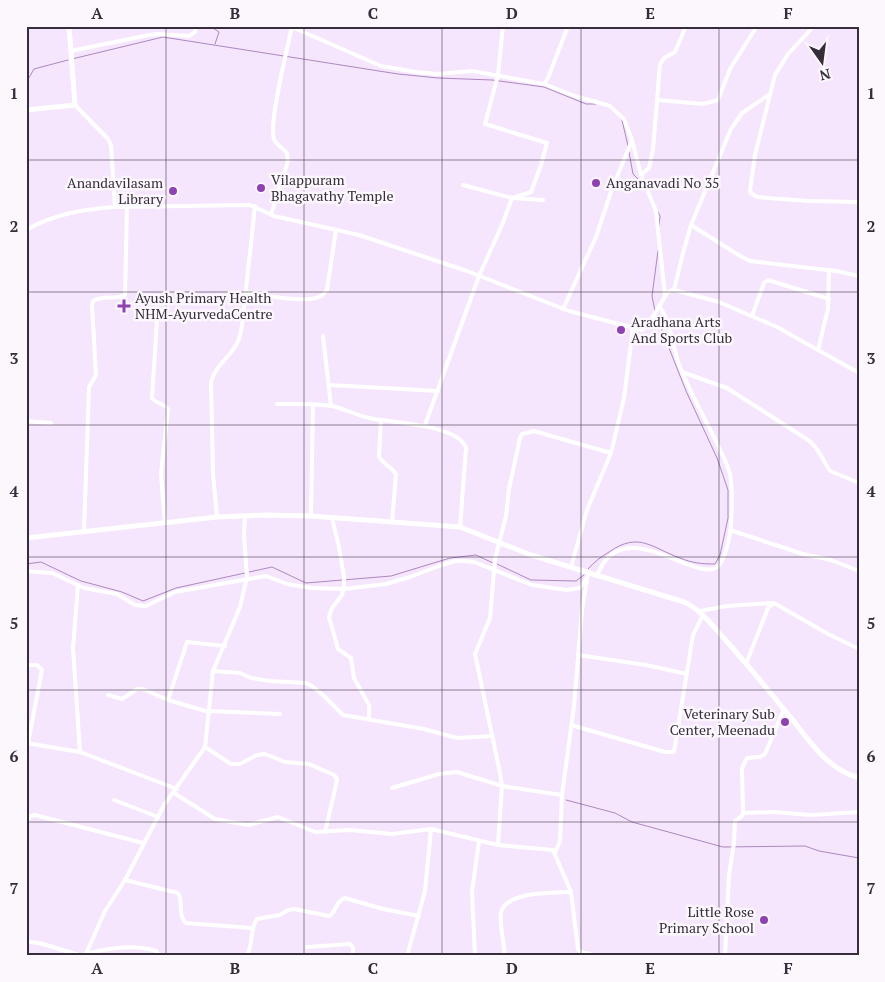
<svg xmlns="http://www.w3.org/2000/svg" width="885" height="982" font-family="'PT Serif',serif">
<rect width="100%" height="100%" fill="#f5e5fd"/>
<g fill="none" stroke-linecap="round" stroke-linejoin="round">
<g stroke="#ad88c0" stroke-width="1">
<polyline points="210,26 219,32 215,44"/>
<polyline points="72,59 163,37 398,74 438,78 492,80 544,87 586,104 596,104"/>
<polyline points="26,83 34,69 68,60"/>
<polyline points="622,120 628,146"/>
<polyline points="629,152 633,174 643,184"/>
<polyline points="658,212 660,216 659,227"/>
<polyline points="655,311 652,296 658,251"/>
<polyline points="26,564 41,562 81,581 122,592 143,601 176,588 245,573"/>
<polyline points="497,564 531,580 576,581 584,575"/>
<path d="M588 569C594 562 601 557 609 552 639 531 652 548 680 558 692 563 702 564 715 564L720 555 728 518V490L717 458 686 391 656 315"/>
<polyline points="249,572 272,567 306,583 391,576 450,558 476,555 493,563"/>
<polyline points="566,800 615,813 632,822 723,847 805,846 819,851 859,858"/>
</g>
<g stroke="#fff" stroke-width="4">
<polyline points="814,26 788,54 775,75 755,155 750,190 751,193 757,197 808,201 859,202"/>
<polyline points="292,27 381,66 416,72 437,74 472,71 544,84 548,78 568,26"/>
<polyline points="71,51 149,35 159,34 189,36 195,32 196,26"/>
<polyline points="544,84 575,96 610,106 624,119 632,140 641,175 656,211 665,296"/>
<polyline points="658,100 703,104 718,100 730,69 757,26"/>
<polyline points="641,175 649,168 653,149 660,64 664,58 675,52 686,26"/>
<polyline points="463,185 512,198 543,200"/>
<polyline points="115,207 250,205 274,216 359,235 467,271 569,311 642,330 648,325 667,293 672,290 678,291 719,302 777,327 859,373"/>
<path d="M271 215 288 161 287 153C283 148 276 145 274 139 268 125 288 46 292 26"/>
<polyline points="691,225 740,256 750,261 836,271 859,276"/>
<path d="M26 230C54 214 84 209 115 207L111 145 108 139 75 105"/>
<polyline points="674,290 683,253 691,225 731,129 742,113 770,94"/>
<path d="M246 292C261 295 308 304 321 296 323 295 325 292 327 290L336 230"/>
<polyline points="563,309 596,237 612,189 632,140"/>
<polyline points="752,316 764,283 768,280 829,299"/>
<path d="M157 320 152 398C156 404 164 403 168 409L161 474 165 523"/>
<polyline points="323,336 331,406"/>
<polyline points="818,350 828,309 829,270"/>
<path d="M682 372 727 388 805 438C818 446 822 459 830 471L859 483"/>
<polyline points="329,385 438,391"/>
<path d="M277 404C295 404 314 403 332 406 345 409 356 415 369 418 391 423 458 424 466 448L460 527"/>
<path d="M381 420 379 456C382 464 391 466 396 474L392 522"/>
<polyline points="26,421 51,423"/>
<polyline points="425,425 479,276 502,225 512,198 531,192 541,165 547,143 485,124 498,75 503,26"/>
<polyline points="311,516 313,405"/>
<path d="M217 517 213 473 211 382C215 366 228 359 236 345 240 339 241 332 242 326L255 206"/>
<polyline points="332,518 339,547 344,577 344,586 342,595 332,608 329,617 338,649 351,658 354,678 369,705 369,719"/>
<polyline points="730,530 803,554 831,560 859,571"/>
<path d="M84 532 89 387 96 375 92 305 93 301C103 295 115 300 125 295L127 207"/>
<polyline points="571,567 587,510 611,453 624,398 633,328"/>
<polyline points="26,571 52,573 84,588 117,594 135,605 146,606 175,592 266,576 287,584 311,588 344,589 386,584 410,577 439,566 455,561 465,561 474,562 532,585 567,590 580,588 590,573"/>
<path d="M597 576C622 507 703 591 720 564 727 552 730 537 731 524 732 507 733 491 730 474 727 462 720 451 715 439 703 415 690 392 680 367 672 348 672 323 659 306"/>
<polyline points="78,585 73,648 80,752"/>
<polyline points="700,611 727,606 772,603"/>
<polyline points="578,655 646,665 687,674"/>
<polyline points="746,664 768,608 774,603 828,634 859,649"/>
<polyline points="26,665 37,665 42,670 28,743"/>
<polyline points="213,671 240,673 251,678 270,681 306,683 312,686 324,696 343,715 424,729 457,738 492,736"/>
<polyline points="108,695 122,699 137,689 143,689 168,700 209,712"/>
<polyline points="168,700 187,642 225,646"/>
<polyline points="209,711 280,714"/>
<polyline points="571,725 665,752 674,752 693,635 703,615"/>
<polyline points="26,743 80,752 177,789"/>
<polyline points="205,747 231,764 240,764 257,755 265,754 285,762 309,764 334,775 337,779 336,785 325,832"/>
<polyline points="392,788 439,774 457,772 502,786 562,795"/>
<polyline points="174,793 215,819 248,825 278,817 315,832 350,830 392,834 431,829 425,891 407,956"/>
<polyline points="114,800 158,817"/>
<polyline points="743,813 774,812 811,815 859,812"/>
<polyline points="26,824 30,816 35,815 143,843"/>
<path d="M431 829 498 845 553 850 571 892 578 949C582 955 588 951 593 956"/>
<polyline points="498,845 502,786 500,773 475,654 490,618 495,559 506,516 509,489 520,438 522,434 534,431 611,453"/>
<polyline points="555,853 560,841 562,795 574,706 582,610 587,580"/>
<path d="M125 880 178 893C184 903 177 915 186 923L252 928"/>
<polyline points="26,941 43,944 82,956"/>
<polyline points="307,947 350,944 353,948 353,956"/>
<path d="M86 954C108 948 134 944 156 951L160 956"/>
<polyline points="85,956 105,911 125,880 164,805 205,747 213,671 240,607 247,577 244,535 245,516"/>
<path d="M245 956 247 955C254 943 249 930 257 919L280 915 288 910 294 909 329 916C337 912 335 901 345 898L383 909 419 916"/>
<polyline points="475,956 472,892 479,841"/>
<path d="M505 956C504 944 499 923 501 912 507 891 554 893 571 892"/>
<polyline points="725,956 729,875 734,843 735,821 742,816 743,813 742,768 747,758 760,757 765,754 784,709"/>
</g>
<g stroke="#fff" stroke-width="5">
<polyline points="26,110 75,105 69,26"/>
<path d="M26 538 217 517 265 515 311 516 460 527 531 555 684 602C700 609 711 624 723 637 743 660 763 683 782 707 805 733 823 768 859 778"/>
</g>
</g>
<path fill="none" stroke="#352d39" stroke-width="1" stroke-opacity="0.55" d="M166 26V956M304 26V956M442 26V956M581 26V956M719 26V956M26 160H859M26 292H859M26 425H859M26 557H859M26 690H859M26 822H859"/>
<g fill="#8f40b1" stroke="#fbf7fd" stroke-width="2">
<circle cx="596" cy="183" r="5"/>
<circle cx="261" cy="188" r="5"/>
<circle cx="173" cy="191" r="5"/>
<path d="M121.5 298.5h5v5h5v5h-5v5h-5v-5h-5v-5h5z"/>
<circle cx="621" cy="330" r="5"/>
<circle cx="785" cy="722" r="5"/>
<circle cx="764" cy="920" r="5"/>
</g>
<g text-anchor="middle" stroke-width="5" stroke-linejoin="round" paint-order="stroke">
<g font-size="14" fill="#352d39" stroke="#fbf7fd" text-anchor="start">
<text x="271" y="185">Vilappuram<tspan x="271" dy="16">Bhagavathy Temple</tspan></text>
<text x="163" y="188" text-anchor="end">Anandavilasam<tspan x="163" dy="16">Library</tspan></text>
<text x="606" y="188">Anganavadi No 35</text>
<text x="135" y="303">Ayush Primary Health<tspan x="135" dy="16">NHM-AyurvedaCentre</tspan></text>
<text x="631" y="327">Aradhana Arts<tspan x="631" dy="16">And Sports Club</tspan></text>
<text x="775" y="719" text-anchor="end">Veterinary Sub<tspan x="775" dy="16">Center, Meenadu</tspan></text>
<text x="754" y="917" text-anchor="end">Little Rose<tspan x="754" dy="16">Primary School</tspan></text>
</g>
</g>
<rect width="885" height="982" fill="none" stroke="#fbf7fd" stroke-width="55"/>
<g transform="translate(822 62) rotate(166)" stroke="#fbf7fd" stroke-width="4" paint-order="stroke">
<path d="M0-4L9 19L0 12L-9 19Z" fill="#352d39"/>
<text y="-8" font-size="14" font-weight="bold" text-anchor="middle" fill="#352d39">N</text>
</g>
<rect x="28" y="28" width="830" height="926" fill="none" stroke="#352d39" stroke-width="2"/>
<g font-size="16" text-anchor="middle" font-weight="bold" fill="#352d39">
<text x="97" y="19">A</text>
<text x="235" y="19">B</text>
<text x="373" y="19">C</text>
<text x="512" y="19">D</text>
<text x="650" y="19">E</text>
<text x="788" y="19">F</text>
<text x="14" y="99">1</text>
<text x="871" y="99">1</text>
<text x="14" y="232">2</text>
<text x="871" y="232">2</text>
<text x="14" y="364">3</text>
<text x="871" y="364">3</text>
<text x="14" y="497">4</text>
<text x="871" y="497">4</text>
<text x="14" y="629">5</text>
<text x="871" y="629">5</text>
<text x="14" y="762">6</text>
<text x="871" y="762">6</text>
<text x="14" y="894">7</text>
<text x="871" y="894">7</text>
<text x="97" y="974">A</text>
<text x="235" y="974">B</text>
<text x="373" y="974">C</text>
<text x="512" y="974">D</text>
<text x="650" y="974">E</text>
<text x="788" y="974">F</text>
</g>
</svg>
